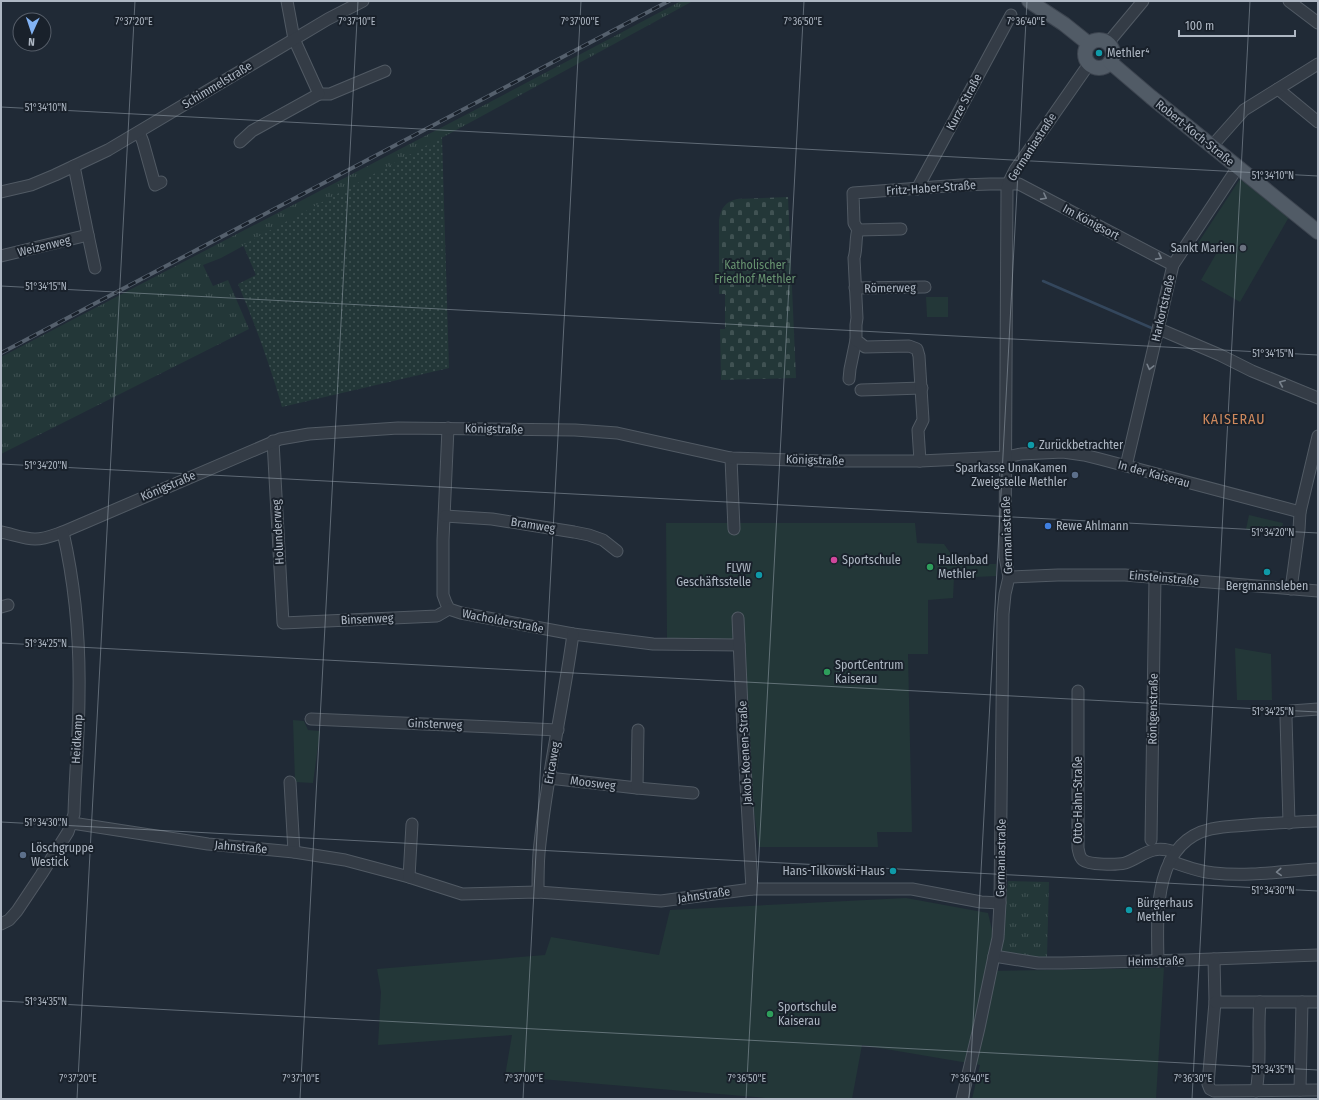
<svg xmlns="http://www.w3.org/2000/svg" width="1319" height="1100" font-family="'Fira Sans Condensed',sans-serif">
<defs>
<pattern id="grass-tufts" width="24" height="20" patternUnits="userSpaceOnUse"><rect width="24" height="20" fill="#233738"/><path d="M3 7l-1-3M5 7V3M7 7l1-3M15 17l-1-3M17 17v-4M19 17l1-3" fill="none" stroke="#405253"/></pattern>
<pattern id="cemetery-stones" width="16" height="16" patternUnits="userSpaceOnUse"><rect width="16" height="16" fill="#233738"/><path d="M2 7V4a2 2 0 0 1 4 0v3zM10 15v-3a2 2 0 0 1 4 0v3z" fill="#405253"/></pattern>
<pattern id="garden-dots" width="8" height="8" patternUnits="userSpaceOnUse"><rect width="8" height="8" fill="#233738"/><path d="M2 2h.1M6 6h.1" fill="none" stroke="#405253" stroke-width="1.8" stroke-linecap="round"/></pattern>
</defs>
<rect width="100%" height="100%" fill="#202a36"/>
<g fill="url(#grass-tufts)">
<polygon points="681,1 693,1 221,258 203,265 213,286 228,280 249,329 1,454 1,357 473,111"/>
<polygon points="1008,881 1049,882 1047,957 1008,957 1003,954 1001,950"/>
</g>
<path fill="url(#cemetery-stones)" d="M788 197 796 378 721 380 720 329H725V294H719V220C721 208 725 202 737 199Z"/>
<g fill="#233738">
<polygon points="1240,179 1289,217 1240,302 1201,280 1216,254 1198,243"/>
<polygon points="926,297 948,297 948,317 927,317"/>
<polygon points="1249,515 1283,523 1280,537 1246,529"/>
<path d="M666 523H915L917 543 944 544 958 564H996V576L954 578 953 598 928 600V654H908L912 832H877L878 847H759C748 779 745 708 745 639L667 638Z"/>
<polygon points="1235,648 1271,654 1272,700 1237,700"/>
<polygon points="293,720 304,721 308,730 320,731 313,783 295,782"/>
<polygon points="906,898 988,913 993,934 986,971 1164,968 1156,1099 972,1099 980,1065 862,1045 852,1099 778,1099 505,1076 512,1035 378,1045 381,992 377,969 545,955 551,937 659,955 670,910"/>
</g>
<path fill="url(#garden-dots)" d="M442 137 449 368 282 407C270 365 255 324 238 284L256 275 243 245Z"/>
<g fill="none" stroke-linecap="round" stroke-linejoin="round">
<polyline stroke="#34475d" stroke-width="2.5" points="1043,281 1154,329"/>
<g stroke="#515a64" stroke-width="13">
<g id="minor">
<polyline points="1289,1 1318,23"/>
<polyline points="1108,43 1143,1"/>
<polyline points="1278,89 1318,122"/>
<polyline points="319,94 330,94 385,71"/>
<polyline points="139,132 143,142 155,185 161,182"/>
<polyline points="240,142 252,131 319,94 294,39 287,1"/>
<polyline points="1212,146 1244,110 1318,64"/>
<polyline points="917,189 1011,15"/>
<polyline points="1,192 31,185 55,175 108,150 328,19 363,1"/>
<polyline points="858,230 901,229"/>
<polyline points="88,235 95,268"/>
<polyline points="1,256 88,235 74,166"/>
<polyline points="855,288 925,287"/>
<polyline points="1159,329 1220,355 1252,371 1318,398"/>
<polyline points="849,379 850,369 856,340"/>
<polyline points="861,390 922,388"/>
<polyline points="448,428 443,540 443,595 446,603 449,609 461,613 488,618 573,634 653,644 739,645"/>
<polyline points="273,441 283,623 437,616 449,609"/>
<polyline points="731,458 734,529"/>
<path d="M920 461 918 430 923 420 919 356 917 349 909 346 865 347 856 340V325L857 318 854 258C857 249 855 238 858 230L854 223 853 193 961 185 990 184H1019L1173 265"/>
<polyline points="1126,466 1173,265 1238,167"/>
<polyline points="445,516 492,519 574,532 589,535 603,540 617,551"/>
<path d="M1 532C12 534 24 539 35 539 45 539 54 535 63 532L280 439 309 434 398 428 575 430 617 433 731 458 824 461H920L1006 457 1021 454 1063 452 1084 455 1100 459 1300 512"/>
<polyline points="1009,577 1058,575 1125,575 1318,591"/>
<polyline points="1291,589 1299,530 1300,512 1318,436"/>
<polyline points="1,607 8,605"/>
<polyline points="738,618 743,731 752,889"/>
<path d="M1078 691V848C1079 852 1079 857 1083 860 1089 865 1117 865 1125 863 1135 860 1144 852 1154 850 1161 848 1168 850 1175 852"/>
<polyline points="311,719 558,730"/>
<polyline points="549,778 637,788 693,793"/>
<polyline points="290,782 294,852"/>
<polyline points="637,788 638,730"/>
<polyline points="72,823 208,844 294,852 345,860 409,877 462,894 538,892 661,901 752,889 912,889 981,902 1000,903"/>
<polyline points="1289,823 1286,717 1288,713 1291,711 1318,709"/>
<polyline points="1151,840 1155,577"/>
<path d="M1170 861C1184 866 1199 872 1214 873 1248 877 1284 871 1318 869"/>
<polyline points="409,877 412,824"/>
<path d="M538 892C538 879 538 866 539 853 546 779 563 707 573 634"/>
<path d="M1 924 9 920 17 911 41 875 68 832 74 814C75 774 79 735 79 695 80 641 75 585 63 532"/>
<polyline points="994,956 1038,963 1063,963 1186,960 1318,955"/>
<polyline points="1214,959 1215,1002 1208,1084 1210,1089 1214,1091 1318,1090"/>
<path d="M1158 961C1157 915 1153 842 1211 829 1223 826 1236 826 1248 825 1271 823 1295 822 1318 821"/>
<polyline points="1215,1002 1318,1002"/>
<polyline points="1300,1090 1302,1002"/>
<path d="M1256 1091C1262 1062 1257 1032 1260 1002"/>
<polyline points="962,1099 979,1028 994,956 998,938 1000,903 1003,614 1005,594 1009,577 1005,557 1007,189 1008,184 1015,170 1089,64"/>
</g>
</g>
<g stroke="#3d4550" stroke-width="16">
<g id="major">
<polyline points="1029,1 1064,24 1089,44"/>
<circle cx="1099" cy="54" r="14"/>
<polyline points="1110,62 1151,97 1318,232"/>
</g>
</g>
<use href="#minor" stroke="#343c46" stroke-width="11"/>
<use href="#major" stroke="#515b66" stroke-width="14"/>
<g stroke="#55606d" stroke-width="4">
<polyline id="rail" points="1,353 669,1"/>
</g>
<use href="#rail" stroke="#19212b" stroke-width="2.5" stroke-dasharray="8" stroke-linecap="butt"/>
</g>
<defs><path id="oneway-chevron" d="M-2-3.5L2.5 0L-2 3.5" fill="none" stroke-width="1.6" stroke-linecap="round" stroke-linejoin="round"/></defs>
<g stroke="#77808b">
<use href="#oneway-chevron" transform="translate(1044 197) rotate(28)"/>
<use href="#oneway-chevron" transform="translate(1159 257) rotate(28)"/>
<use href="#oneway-chevron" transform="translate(1150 367) rotate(104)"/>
<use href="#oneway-chevron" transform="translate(1282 383) rotate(-157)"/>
<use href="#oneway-chevron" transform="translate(1279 872) rotate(176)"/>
</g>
<path fill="none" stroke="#aeb7c3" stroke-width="1" stroke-opacity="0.45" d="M1 107 1318 176M1 286 1318 355M1 464 1318 533M1 643 1318 712M1 822 1318 891M1 1001 1318 1070M77 1099 135 1M300 1099 358 1M523 1099 581 1M746 1099 804 1M969 1099 1027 1M1192 1099 1250 1"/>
<g fill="#0f9aa8" stroke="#19212b" stroke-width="1.5">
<circle cx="1099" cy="53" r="4"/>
<circle cx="1031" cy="445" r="4"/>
<circle cx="1267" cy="572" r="4"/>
<circle cx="759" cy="575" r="4"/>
<circle cx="893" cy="871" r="4"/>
<circle cx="1129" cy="910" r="4"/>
</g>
<circle fill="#6b7280" stroke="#19212b" stroke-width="1.5" cx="1243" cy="248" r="4"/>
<g fill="#5c6f8a" stroke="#19212b" stroke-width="1.5">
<circle cx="1075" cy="475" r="4"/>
<circle cx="23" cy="855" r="4"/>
</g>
<circle fill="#3f7fe0" stroke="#19212b" stroke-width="1.5" cx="1048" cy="526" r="4"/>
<circle fill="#d1479c" stroke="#19212b" stroke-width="1.5" cx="834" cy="560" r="4"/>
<g fill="#2e9e5b" stroke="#19212b" stroke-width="1.5">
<circle cx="930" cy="567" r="4"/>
<circle cx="827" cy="672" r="4"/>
<circle cx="770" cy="1014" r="4"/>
</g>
<g text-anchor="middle" stroke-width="4" stroke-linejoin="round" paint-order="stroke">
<g font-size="12" fill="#aeb7c3" stroke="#19212b" text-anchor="start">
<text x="1107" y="57">Methler⁴</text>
<text x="1235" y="252" text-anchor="end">Sankt Marien</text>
<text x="1039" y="449">Zurückbetrachter</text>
<text x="1067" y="472" text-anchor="end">Sparkasse UnnaKamen<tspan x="1067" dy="14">Zweigstelle Methler</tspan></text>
<text x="1056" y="530">Rewe Ahlmann</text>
<text x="842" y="564">Sportschule</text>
<text x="938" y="564">Hallenbad<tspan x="938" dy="14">Methler</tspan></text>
<text x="751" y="572" text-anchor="end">FLVW<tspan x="751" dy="14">Geschäftsstelle</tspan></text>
<text x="1267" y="590" text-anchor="middle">Bergmannsleben</text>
<text x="835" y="669">SportCentrum<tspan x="835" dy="14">Kaiserau</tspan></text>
<text x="31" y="852">Löschgruppe<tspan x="31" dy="14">Westick</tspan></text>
<text x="885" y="875" text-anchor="end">Hans-Tilkowski-Haus</text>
<text x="1137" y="907">Bürgerhaus<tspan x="1137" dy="14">Methler</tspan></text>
<text x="778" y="1011">Sportschule<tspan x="778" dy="14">Kaiserau</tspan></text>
</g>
<g font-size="12" fill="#aeb7c3" stroke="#19212b">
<text transform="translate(217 85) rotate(-31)" y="4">Schimmelstraße</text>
<text transform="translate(964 102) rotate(-62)" y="4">Kurze Straße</text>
<text transform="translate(1195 133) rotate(39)" y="4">Robert-Koch-Straße</text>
<text transform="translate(1032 147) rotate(-57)" y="4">Germaniastraße</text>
<text transform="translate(931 188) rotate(-4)" y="4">Fritz-Haber-Straße</text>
<text transform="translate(1091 222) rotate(28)" y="4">Im Königsort</text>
<text transform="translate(44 246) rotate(-14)" y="4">Weizenweg</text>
<text transform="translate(890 288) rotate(-1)" y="4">Römerweg</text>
<text transform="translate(1163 308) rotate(-77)" y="4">Harkortstraße</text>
<text transform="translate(494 429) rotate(1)" y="4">Königstraße</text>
<text transform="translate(815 460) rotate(2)" y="4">Königstraße</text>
<text transform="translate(1154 474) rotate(15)" y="4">In der Kaiserau</text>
<text transform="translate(168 486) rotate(-23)" y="4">Königstraße</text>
<text transform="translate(533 525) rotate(9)" y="4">Bramweg</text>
<text transform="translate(278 532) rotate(-93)" y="4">Holunderweg</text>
<text transform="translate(1007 535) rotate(-92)" y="4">Germaniastraße</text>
<text transform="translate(1164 578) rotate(5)" y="4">Einsteinstraße</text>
<text transform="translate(367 619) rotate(-3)" y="4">Binsenweg</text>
<text transform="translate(503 621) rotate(11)" y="4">Wacholderstraße</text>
<text transform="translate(1153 709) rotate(-89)" y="4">Röntgenstraße</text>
<text transform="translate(435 724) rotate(2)" y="4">Ginsterweg</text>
<text transform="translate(77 739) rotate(-87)" y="4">Heidkamp</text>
<text transform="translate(745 753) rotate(-93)" y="4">Jakob-Koenen-Straße</text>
<text transform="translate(552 763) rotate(-80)" y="4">Ericaweg</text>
<text transform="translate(593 783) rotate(7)" y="4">Moosweg</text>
<text transform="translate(1078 800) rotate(-90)" y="4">Otto-Hahn-Straße</text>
<text transform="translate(241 847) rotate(5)" y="4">Jahnstraße</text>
<text transform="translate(1001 858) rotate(-89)" y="4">Germaniastraße</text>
<text transform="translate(704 895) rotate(-8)" y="4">Jahnstraße</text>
<text transform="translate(1156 961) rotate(-1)" y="4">Heimstraße</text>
</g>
<g font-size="12" fill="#66926f" stroke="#19212b">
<text x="755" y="269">Katholischer<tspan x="755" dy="14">Friedhof Methler</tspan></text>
</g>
<g font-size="14" letter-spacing="1" fill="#cf895d" stroke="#19212b">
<text x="1234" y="424">KAISERAU</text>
</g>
</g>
<g font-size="10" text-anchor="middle" fill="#aeb7c3" stroke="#19212b" stroke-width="4" stroke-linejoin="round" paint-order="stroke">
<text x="134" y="25">7°37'20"E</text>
<text x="357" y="25">7°37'10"E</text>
<text x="580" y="25">7°37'00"E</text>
<text x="803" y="25">7°36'50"E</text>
<text x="1026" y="25">7°36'40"E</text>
<text x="46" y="111">51°34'10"N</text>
<text x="1273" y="179">51°34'10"N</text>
<text x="46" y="290">51°34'15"N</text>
<text x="1273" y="357">51°34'15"N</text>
<text x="46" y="469">51°34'20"N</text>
<text x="1273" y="536">51°34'20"N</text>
<text x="46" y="647">51°34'25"N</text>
<text x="1273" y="715">51°34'25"N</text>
<text x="46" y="826">51°34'30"N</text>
<text x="1273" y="894">51°34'30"N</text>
<text x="46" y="1005">51°34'35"N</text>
<text x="1273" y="1073">51°34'35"N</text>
<text x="78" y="1082">7°37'20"E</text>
<text x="301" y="1082">7°37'10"E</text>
<text x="524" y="1082">7°37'00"E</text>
<text x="747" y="1082">7°36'50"E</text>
<text x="970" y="1082">7°36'40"E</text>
<text x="1193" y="1082">7°36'30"E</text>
</g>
<rect width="1319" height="1100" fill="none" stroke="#aeb7c3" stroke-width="4"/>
<g transform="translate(32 32) rotate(183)"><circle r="19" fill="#19212b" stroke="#555d68"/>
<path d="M0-3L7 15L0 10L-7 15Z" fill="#82b3f4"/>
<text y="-6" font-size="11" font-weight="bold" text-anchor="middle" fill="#aeb7c3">N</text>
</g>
<path d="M1179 30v6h116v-6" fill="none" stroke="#aeb7c3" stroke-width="2"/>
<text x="1185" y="30" font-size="12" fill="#aeb7c3" stroke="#19212b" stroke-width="3" paint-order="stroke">100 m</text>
</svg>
